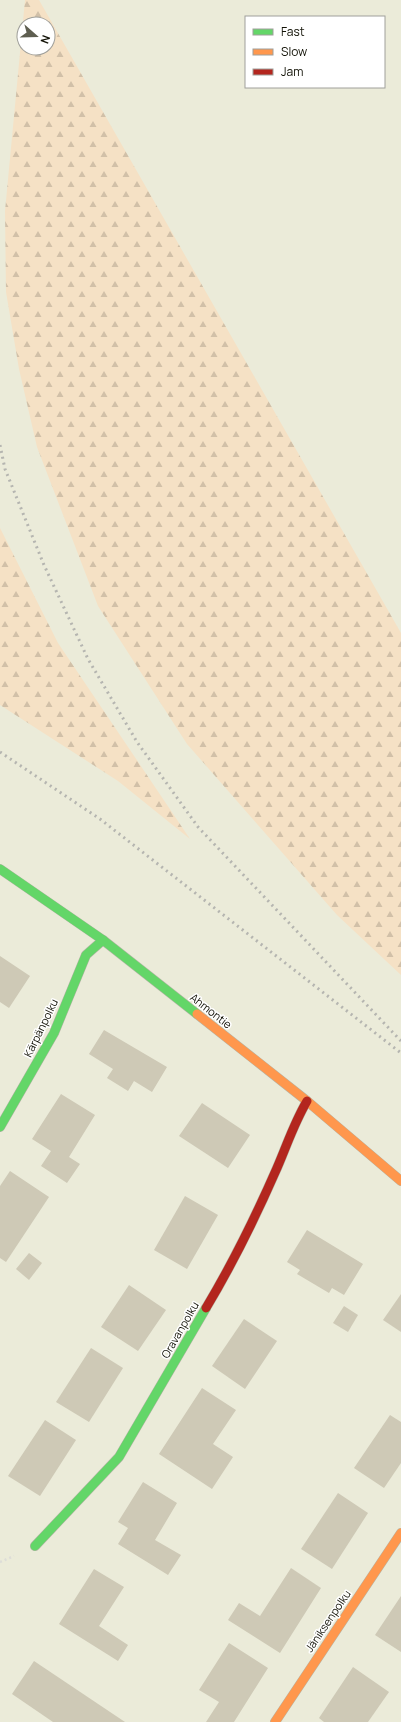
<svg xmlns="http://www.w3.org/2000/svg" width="401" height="1722" font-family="Manrope,sans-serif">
<defs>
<pattern id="forest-firs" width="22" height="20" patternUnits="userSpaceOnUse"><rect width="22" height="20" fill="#f5e1c5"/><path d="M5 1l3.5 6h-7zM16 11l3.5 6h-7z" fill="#d1c0a8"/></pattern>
</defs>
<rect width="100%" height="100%" fill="#ebebd9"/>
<g fill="url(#forest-firs)" fill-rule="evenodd">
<path d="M25 0H39L401 633V975L337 915 187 744 98 606 37 447 19 369 6 292 5 211ZM24 24H48V48H24Z"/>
<polygon points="0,528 58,643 190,839 118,781 0,705"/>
</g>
<g fill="#cec9b6">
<polygon points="0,956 30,976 9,1008 0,1002"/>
<polygon points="104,1030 167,1067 152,1092 134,1081 128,1091 107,1078 113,1069 89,1054"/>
<polygon points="61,1094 95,1115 69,1157 80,1164 67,1183 41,1166 51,1151 32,1139"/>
<polygon points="202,1103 250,1135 228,1168 179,1136"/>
<polygon points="10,1171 49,1197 6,1262 0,1258 0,1186"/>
<polygon points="185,1196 218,1215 187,1269 154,1250"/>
<polygon points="307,1230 363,1264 344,1295 332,1288 329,1293 297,1274 300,1270 287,1262"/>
<polygon points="29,1253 42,1263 29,1280 16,1269"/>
<polygon points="129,1285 166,1310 138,1351 101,1327"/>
<polygon points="401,1294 401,1332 383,1320"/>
<polygon points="344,1306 358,1315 348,1332 333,1323"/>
<polygon points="244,1319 277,1341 245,1389 212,1366"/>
<polygon points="91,1348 123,1368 89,1422 56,1402"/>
<polygon points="202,1388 236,1410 213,1444 233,1457 212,1489 159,1454"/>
<polygon points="390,1415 401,1422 401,1463 384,1488 354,1468"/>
<polygon points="45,1420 76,1440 40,1496 8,1476"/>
<polygon points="143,1482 177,1503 155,1540 181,1555 168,1575 118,1544 128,1528 118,1522"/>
<polygon points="338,1493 368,1513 332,1569 301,1549"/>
<polygon points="291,1568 321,1588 280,1653 228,1620 239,1603 260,1616"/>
<polygon points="94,1569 124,1587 99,1626 128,1645 118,1661 59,1624"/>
<polygon points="401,1596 401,1652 375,1635"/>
<polygon points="229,1643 268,1668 234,1722 206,1722 219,1702 199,1690"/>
<polygon points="34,1661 125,1722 53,1722 12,1694"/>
<polygon points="353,1667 389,1692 368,1722 324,1722 319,1718"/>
</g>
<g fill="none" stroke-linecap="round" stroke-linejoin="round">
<g stroke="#b4b4a6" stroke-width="10">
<g id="fast">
<polyline points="0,869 103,940 197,1014"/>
<polyline points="0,1127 54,1033 86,955 103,940"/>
<polyline points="35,1546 119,1457 206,1308"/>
</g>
</g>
<g stroke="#b4b4a6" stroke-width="10">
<g id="slow">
<polyline points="197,1014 307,1101 401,1181"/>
<polyline points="275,1722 401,1533"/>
</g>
</g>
<g stroke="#b4b4a6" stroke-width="10">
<path id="jam" d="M206 1308C233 1263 256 1216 277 1168 287 1145 294 1123 307 1101"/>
</g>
<polyline stroke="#ddddd8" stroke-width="2.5" stroke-dasharray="2 3" stroke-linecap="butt" points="0,1562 14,1556"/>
<use href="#fast" stroke="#63d668" stroke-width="9"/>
<use href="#slow" stroke="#ff974d" stroke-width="9"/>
<use href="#jam" stroke="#b3261e" stroke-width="9"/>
<g stroke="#b5b5b0" stroke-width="3" stroke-dasharray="2 4" stroke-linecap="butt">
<polyline points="0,445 5,469 44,565 88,659 137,742 198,827 401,1041"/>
<polyline points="0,752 100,819 401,1053"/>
</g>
</g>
<g text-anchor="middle" stroke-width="3" stroke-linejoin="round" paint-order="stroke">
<g font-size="11" fill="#121206" stroke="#fff">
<text transform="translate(211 1011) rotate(38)" y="4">Ahmontie</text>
<text transform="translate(41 1028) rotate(-64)" y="4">Kärpänpolku</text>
<text transform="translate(180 1330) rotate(-60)" y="4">Oravanpolku</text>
<text transform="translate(328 1621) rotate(-56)" y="4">Jäniksenpolku</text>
</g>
</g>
<rect x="245" y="16" width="140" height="72" fill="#ffffff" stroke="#a0a09b"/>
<rect x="253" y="29" width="20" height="6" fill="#63d668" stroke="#a0a09b"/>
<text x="281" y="36" font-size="12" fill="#121206">Fast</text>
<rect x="253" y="49" width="20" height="6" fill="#ff974d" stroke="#a0a09b"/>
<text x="281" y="56" font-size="12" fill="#121206">Slow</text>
<rect x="253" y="69" width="20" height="6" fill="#b3261e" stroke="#a0a09b"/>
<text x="281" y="76" font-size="12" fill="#121206">Jam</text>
<g transform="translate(36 36) rotate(110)"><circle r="19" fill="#ffffff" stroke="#a0a09b"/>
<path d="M0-3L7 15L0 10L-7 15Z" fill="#5e5e50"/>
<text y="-6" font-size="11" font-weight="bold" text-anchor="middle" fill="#121206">N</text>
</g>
</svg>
